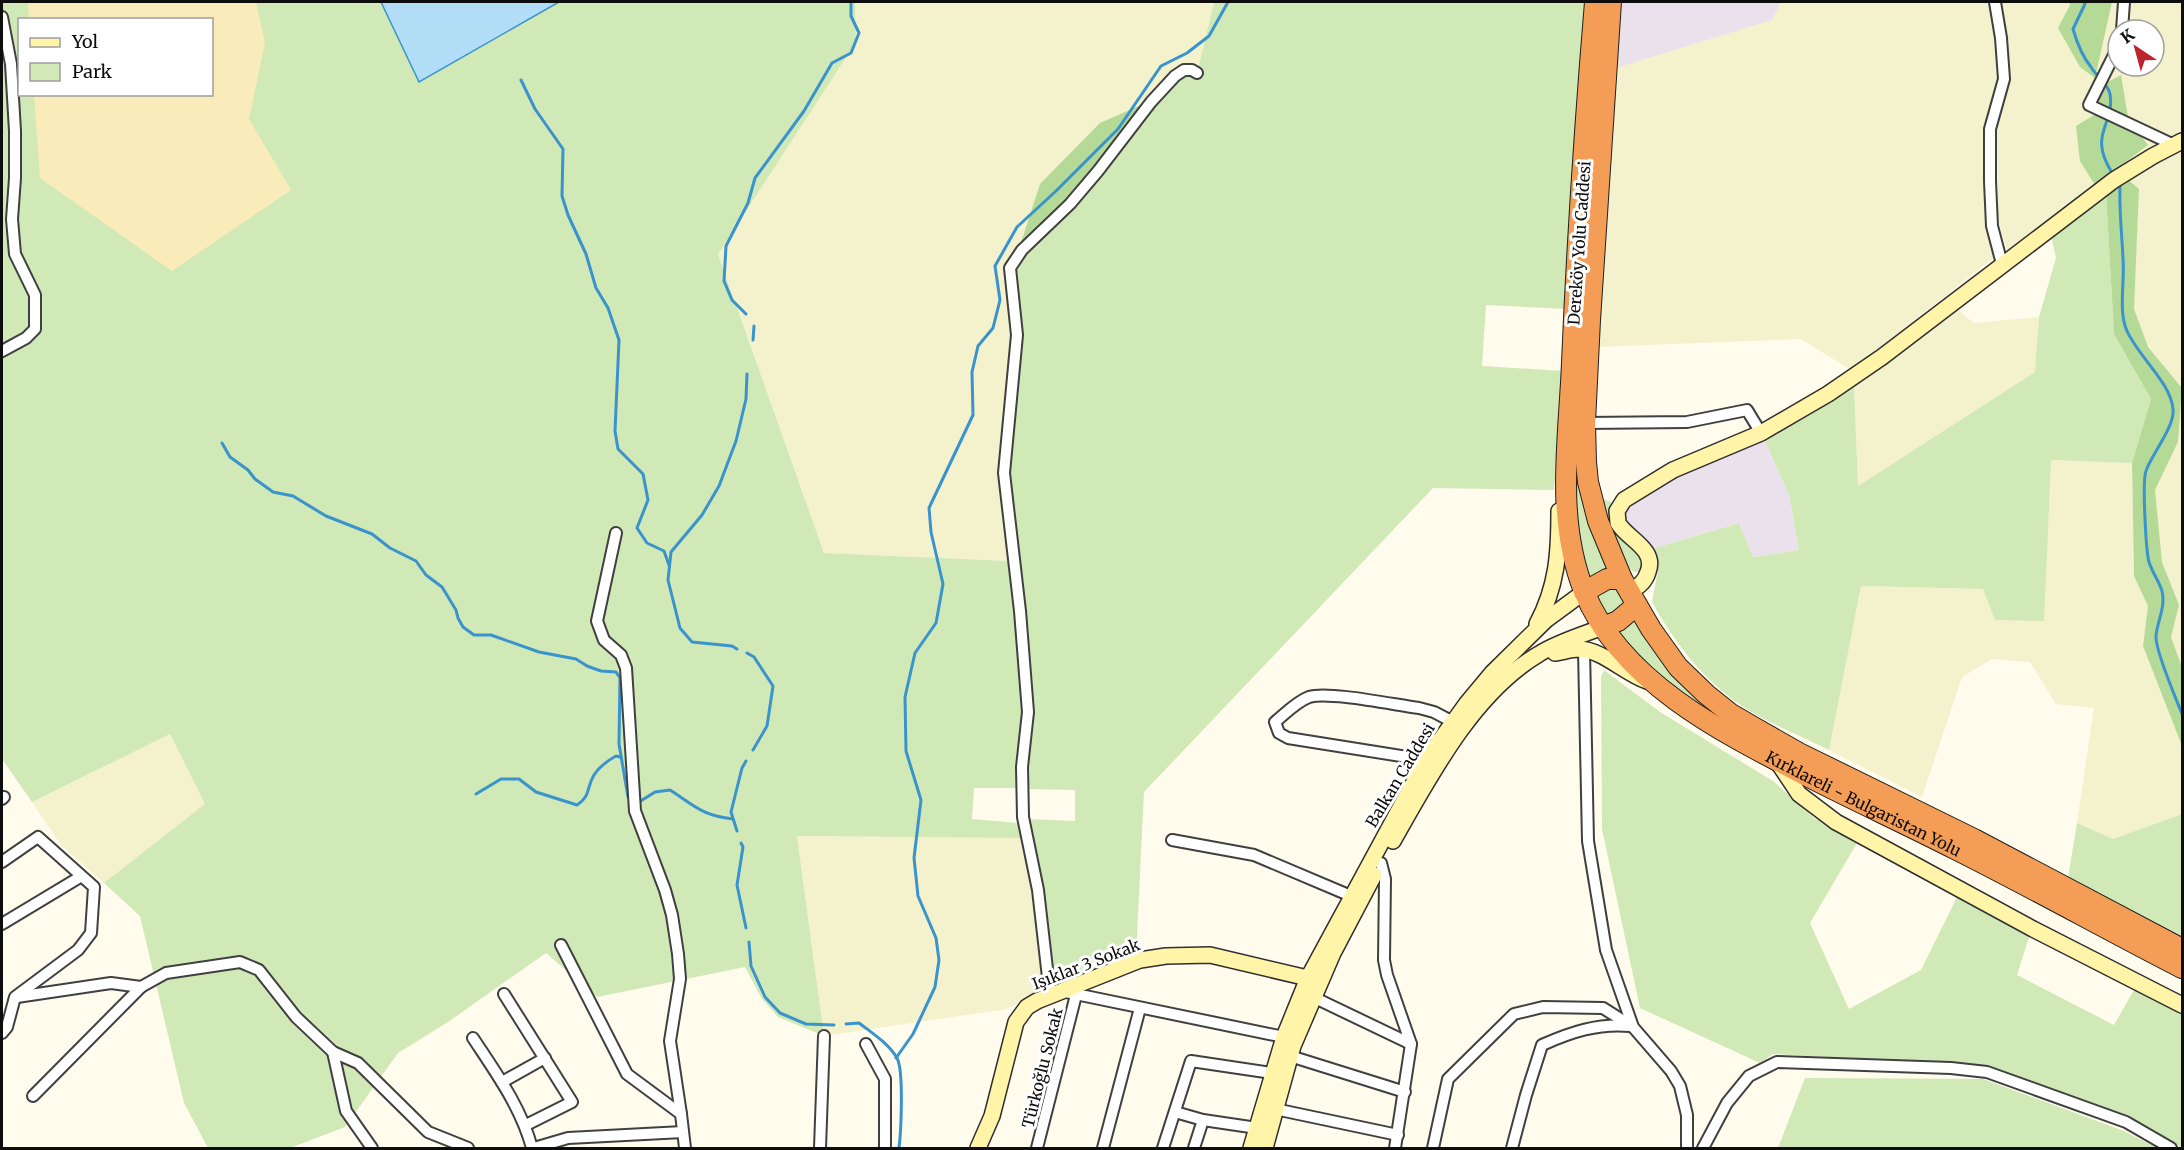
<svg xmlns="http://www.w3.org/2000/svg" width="2184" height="1150" font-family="Merriweather,serif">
<rect width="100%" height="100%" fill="#fffbed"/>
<g fill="#eae1ec">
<polygon points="1618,2 1781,2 1773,20 1614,69"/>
<polygon points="1764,439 1789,495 1799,550 1753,557 1738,523 1651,549 1627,526 1622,516 1625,507 1666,481"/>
</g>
<g fill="#f4f1cd" fill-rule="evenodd">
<polygon points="855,2 1214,2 1199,67 1188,64 1172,70 1141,105 1100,123 1004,267 1011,335 998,474 1009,561 824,553 718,253 856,42"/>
<polygon points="1781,2 1989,2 1999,78 1986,127 1986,226 1996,256 1851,370 1801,339 1597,347 1613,69 1772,20"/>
<path d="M1999 2H2182V134L2154 146 2008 253 1998 220 1997 128 2010 81ZM2118 30H2154V66H2118Z"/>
<polygon points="2182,150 2182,388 2148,347 2133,309 2139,189 2126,178"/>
<polygon points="1957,308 1973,323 2039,317 2036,372 1858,486 1854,386"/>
<polygon points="2182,390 2182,667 2171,637 2179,605 2162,562 2155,490 2178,442"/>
<polygon points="2051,460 2132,463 2134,576 2148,606 2143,646 2182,746 2182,814 2113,839 2077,823 2094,708 2056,704 2030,662 1992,659 1962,677 1922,797 1829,750 1861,586 1983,589"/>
<polygon points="170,734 206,804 104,883 61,845 32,802"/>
<polygon points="797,836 1022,838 1036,891 1047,990 1007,1009 824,1036"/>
</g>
<g fill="#d1e9b7" fill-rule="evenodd">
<path d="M2 2H855L856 42 718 254 824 553 1009 561 1024 712 1019 788H974L972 819 1018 823 1022 838 797 836 824 1036 778 1017 762 999 745 967 597 997 546 953 448 1022 398 1053 345 1127 290 1148H208L184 1103 140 916 104 883 205 804 170 734 32 802 2 759ZM20 20H212V94H20Z"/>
<polygon points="1214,2 1584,2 1567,309 1486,305 1482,366 1564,371 1554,490 1433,488 1144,792 1136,956 1056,985 1044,888 1027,819 1075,821 1075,790 1028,789 1027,770 1034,714 1020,561 1007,472 1014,435 1023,334 1014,271 1022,254 1177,78 1189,72 1197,74"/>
<path d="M2106 193 2114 334 2151 399 2132 463 2051 460 2044 621 1995 620 1983 589 1861 586 1829 750C1801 736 1769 724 1742 706 1704 681 1674 642 1652 602L1658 570 1651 549 1739 523 1753 557 1799 550 1789 495 1764 439 1810 415 1854 386 1858 486 2035 372 2039 317 2056 258 2051 235Z"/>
<polygon points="1579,399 1610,569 1587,582 1578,548 1572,483"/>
<path d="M1600 498 1611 502 1610 512 1642 553 1644 567 1639 572H1634C1615 559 1607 520 1600 498Z"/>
<polygon points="1606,588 1616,589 1624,599 1623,609 1607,616 1597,597"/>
<polygon points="1635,620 1644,634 1744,734 1661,681 1614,631"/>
<polygon points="1604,670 1660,712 1773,781 1814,818 1857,843 1810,923 1849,1009 1921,970 1957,897 2029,937 2017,975 2114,1025 2135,988 2182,1014 2182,1148 2124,1117 1988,1066 1773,1054 1760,1063 1640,1008 1602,829 1601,677"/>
<polygon points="2182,814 2182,940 2067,884 2077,823 2113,839"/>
<polygon points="1805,1078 1983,1079 2124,1131 2157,1148 1778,1148"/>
</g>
<g fill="#b5d996">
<polygon points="2069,2 2112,2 2095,78 2080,67 2058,28 2070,5"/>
<polygon points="2121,75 2128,117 2148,145 2095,185 2080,161 2076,126 2094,115 2097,88"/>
<polygon points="1141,105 1094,168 1067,200 1020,246 1040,184 1100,123"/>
<polygon points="2126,178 2139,189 2134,309 2148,347 2182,388 2178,442 2155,490 2162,562 2179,605 2171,637 2182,667 2182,746 2143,646 2148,606 2134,576 2132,463 2151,399 2114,334 2106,193"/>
</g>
<polygon fill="#faebba" points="28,2 256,2 265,43 249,119 291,190 172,271 40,178 34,95 212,94 212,20 29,19"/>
<polygon fill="#b2ddf6" stroke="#3993cd" stroke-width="1.5" points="381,2 559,2 419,82"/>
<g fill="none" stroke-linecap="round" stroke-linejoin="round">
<g stroke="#3993cd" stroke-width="3">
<path d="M2084 2 2085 4 2073 29C2077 43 2082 56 2091 67 2096 76 2108 84 2110 94 2115 125 2088 133 2111 171"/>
<polyline points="521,80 535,109 563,149 562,196 568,215 586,254 596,288 608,308 619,340 615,431 618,449 643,474 648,500 637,528 647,543 664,551 669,565"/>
<path d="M2120 186C2119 211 2122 234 2123 259 2125 280 2118 312 2127 331 2138 356 2171 383 2173 409 2175 427 2151 455 2146 471 2142 481 2146 551 2149 562 2152 572 2159 581 2162 591 2166 607 2157 622 2156 636 2155 651 2176 698 2182 714"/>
<polyline points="746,314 732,300 724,281 726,246 748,203 755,178 804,111 832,63 851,53 859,33 851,16 851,2"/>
<polyline points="753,340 754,326"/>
<polyline points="222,443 230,457 248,470 255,479 273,492 293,496 326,516 372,534 390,548 416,561 426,575 442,587 456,610 458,618 463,627 474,635 491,635 539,652 576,659 587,666 601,671 616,672 620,678 619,744 628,797"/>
<polyline points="737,649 732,646 692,642 680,628 668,580 671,552 702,515 719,486 736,441 746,399 747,374"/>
<polyline points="747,653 754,657 773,686 767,726 753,750"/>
<path d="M476 794 501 779H519L536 792 577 805C591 796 586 788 594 775 599 767 607 761 616 756L620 757"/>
<path d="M639 802 655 792 670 790C695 806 701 815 733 819"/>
<polyline points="737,831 731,812 742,768 746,761"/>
<polyline points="741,843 743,847 737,885 746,928"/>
<polyline points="749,942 751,966 765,997 780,1013 806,1024 834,1025"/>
<path d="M846 1024 859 1023C872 1033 888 1043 897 1058 904 1071 901 1132 899 1148"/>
<polyline points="896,1058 913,1034 935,987 939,960 936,938 918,896 914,858 921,800 906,751 905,697 915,653 936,623 943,584 931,532 929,508 973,415 972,372 978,346 993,328 1000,300 995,266 1017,227 1056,191 1118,129 1161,66 1187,53 1209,36 1228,2"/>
</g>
<g stroke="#404040" stroke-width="14">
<g id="street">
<polyline points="1995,2 2001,38 2004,79 1990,129 1990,181 1992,226 2002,264"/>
<polyline points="2,17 11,64 15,131 15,178 12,219 15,254 35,295 35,329 26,338 2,351"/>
<polyline points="2122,30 2124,2"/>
<polyline points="2118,47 2089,105 2174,145"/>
<polyline points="1585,423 1687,422 1747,410 1761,433"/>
<polyline points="616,533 597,621 604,640 621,655 626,668 635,811 665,890 672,915 678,954 680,979 670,1041 681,1114"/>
<polyline points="1584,650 1588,841 1606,950 1633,1027 1671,1071 1680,1086 1687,1115 1687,1148"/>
<path d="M1426 760 1288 738 1279 733 1275 722C1286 713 1296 702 1309 697 1329 691 1395 705 1419 708L1434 712 1453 722"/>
<polyline points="2,799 4,797"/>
<polyline points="1172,840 1254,855 1351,896"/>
<polyline points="2,862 38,837 94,887 91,933 78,950 15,997 7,1027 2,1033"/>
<polyline points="1381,863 1385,879 1384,960 1387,975 1411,1044 1395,1148"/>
<polyline points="2,924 80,877"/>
<polyline points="561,945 627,1074 681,1114 685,1148"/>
<polyline points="1061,991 1284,1037"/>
<polyline points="504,994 572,1102 526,1125"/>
<polyline points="1050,995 1038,890 1023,817 1022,767 1028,712 1020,611 1004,473 1017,335 1010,268 1022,250 1070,204 1098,171 1151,102 1175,76 1184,70 1192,70 1197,73"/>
<polyline points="17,997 111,983 141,987"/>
<polyline points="1313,997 1411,1044"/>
<path d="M473 1038C496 1073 521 1107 532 1148"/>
<polyline points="866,1044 885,1079 885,1148"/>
<polyline points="333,1052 346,1111 372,1148"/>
<polyline points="1290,1056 1405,1092"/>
<polyline points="502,1082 545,1058"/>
<polyline points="33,1096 141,987 166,973 240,962 259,970 296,1017 333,1052 358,1063 428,1132 468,1148"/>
<polyline points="1275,1109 1398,1135"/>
<polyline points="1175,1112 1203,1120 1257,1128"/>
<polyline points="534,1148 568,1138 683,1132"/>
<polyline points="820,1148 824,1036"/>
<polyline points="1037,1148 1076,995"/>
<polyline points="1103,1148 1140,1008"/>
<polyline points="1163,1148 1191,1061 1272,1073"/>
<polyline points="1194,1148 1203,1120"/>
<polyline points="1433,1148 1448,1079 1514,1014 1543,1007 1603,1008 1633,1027"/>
<path d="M1512 1148 1526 1095 1542 1045C1571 1032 1598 1023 1630 1026"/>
<polyline points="1703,1148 1727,1103 1749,1076 1777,1062 1951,1068 1987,1072 2126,1122 2171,1148"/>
</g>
</g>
<g stroke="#2f2f2f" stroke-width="18">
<g id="secondary">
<path d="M1630 591C1639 587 1645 582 1648 572 1657 549 1627 539 1618 523L1617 511 1624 500 1673 470 1761 433 1828 394 1882 357 2114 180 2153 156 2182 141"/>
<path d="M1537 624C1557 586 1559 554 1559 511"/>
<path d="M1555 653C1563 652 1571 649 1579 649 1603 650 1624 673 1647 681"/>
<polyline points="1777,761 1799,794 1836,822 2033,929 2182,1005"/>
<path d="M1393 841C1430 776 1473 693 1539 654 1558 642 1582 635 1603 627"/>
<polyline points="978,1148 992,1116 1016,1022 1027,1007 1037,1001 1140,960 1166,956 1210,955 1316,980"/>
<polyline points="1251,1148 1284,1037 1308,978 1426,760 1467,703 1492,673 1546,620 1584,592"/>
<polyline points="1265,1148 1293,1046 1333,953 1374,875"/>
</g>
</g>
<g stroke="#1e1e1e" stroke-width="22">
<g id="highway">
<path id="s1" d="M1595 2C1585 122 1577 242 1572 363 1569 439 1555 518 1584 591 1621 684 1729 736 1813 779 1860 803 1908 825 1955 849 2031 887 2106 929 2182 968"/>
<polyline points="1611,2 1590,320 1585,423 1586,462 1588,482 1598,521 1622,579 1651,629 1678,667 1706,694 1731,714 1755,728 1799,753 1974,839 2182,949"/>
<polyline points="1584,592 1607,579 1622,579"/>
<polyline points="1603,627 1618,621 1637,605"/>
</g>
</g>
<use href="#street" stroke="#fff" stroke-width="10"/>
<use href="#secondary" stroke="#fff4a8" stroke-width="15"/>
<use href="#highway" stroke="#f49d56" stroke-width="20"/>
</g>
<g text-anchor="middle" stroke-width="6" stroke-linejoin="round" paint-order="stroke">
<g font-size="16" fill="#0d0d0d" stroke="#fff">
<text transform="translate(1579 243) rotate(-86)" y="6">Dereköy Yolu Caddesi</text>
<text transform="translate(1400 775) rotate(-59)" y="6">Balkan Caddesi</text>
<text dy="6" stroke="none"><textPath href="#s1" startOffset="951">Kırklareli - Bulgaristan Yolu</textPath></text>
<text transform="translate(1086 964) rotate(-21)" y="6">Işıklar 3 Sokak</text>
<text transform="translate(1042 1068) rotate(-76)" y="6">Türkoğlu Sokak</text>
</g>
</g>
<rect width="2184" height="1150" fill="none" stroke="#0d0d0d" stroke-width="6"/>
<rect x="18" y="18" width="195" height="78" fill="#ffffff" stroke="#9e9e9e" stroke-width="1.5"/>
<rect x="30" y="38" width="30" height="9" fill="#fff4a8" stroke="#9e9e9e" stroke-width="1.5"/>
<text x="72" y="48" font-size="18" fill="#0d0d0d">Yol</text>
<rect x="30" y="63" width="30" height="18" fill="#d1e9b7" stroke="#9e9e9e" stroke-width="1.5"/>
<text x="72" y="78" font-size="18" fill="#0d0d0d">Park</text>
<g transform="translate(2136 48) rotate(324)"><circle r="28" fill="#ffffff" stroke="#9e9e9e" stroke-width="1.5"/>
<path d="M0-4.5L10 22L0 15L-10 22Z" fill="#bc252e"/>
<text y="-9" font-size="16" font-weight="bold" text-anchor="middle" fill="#0d0d0d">K</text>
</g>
</svg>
